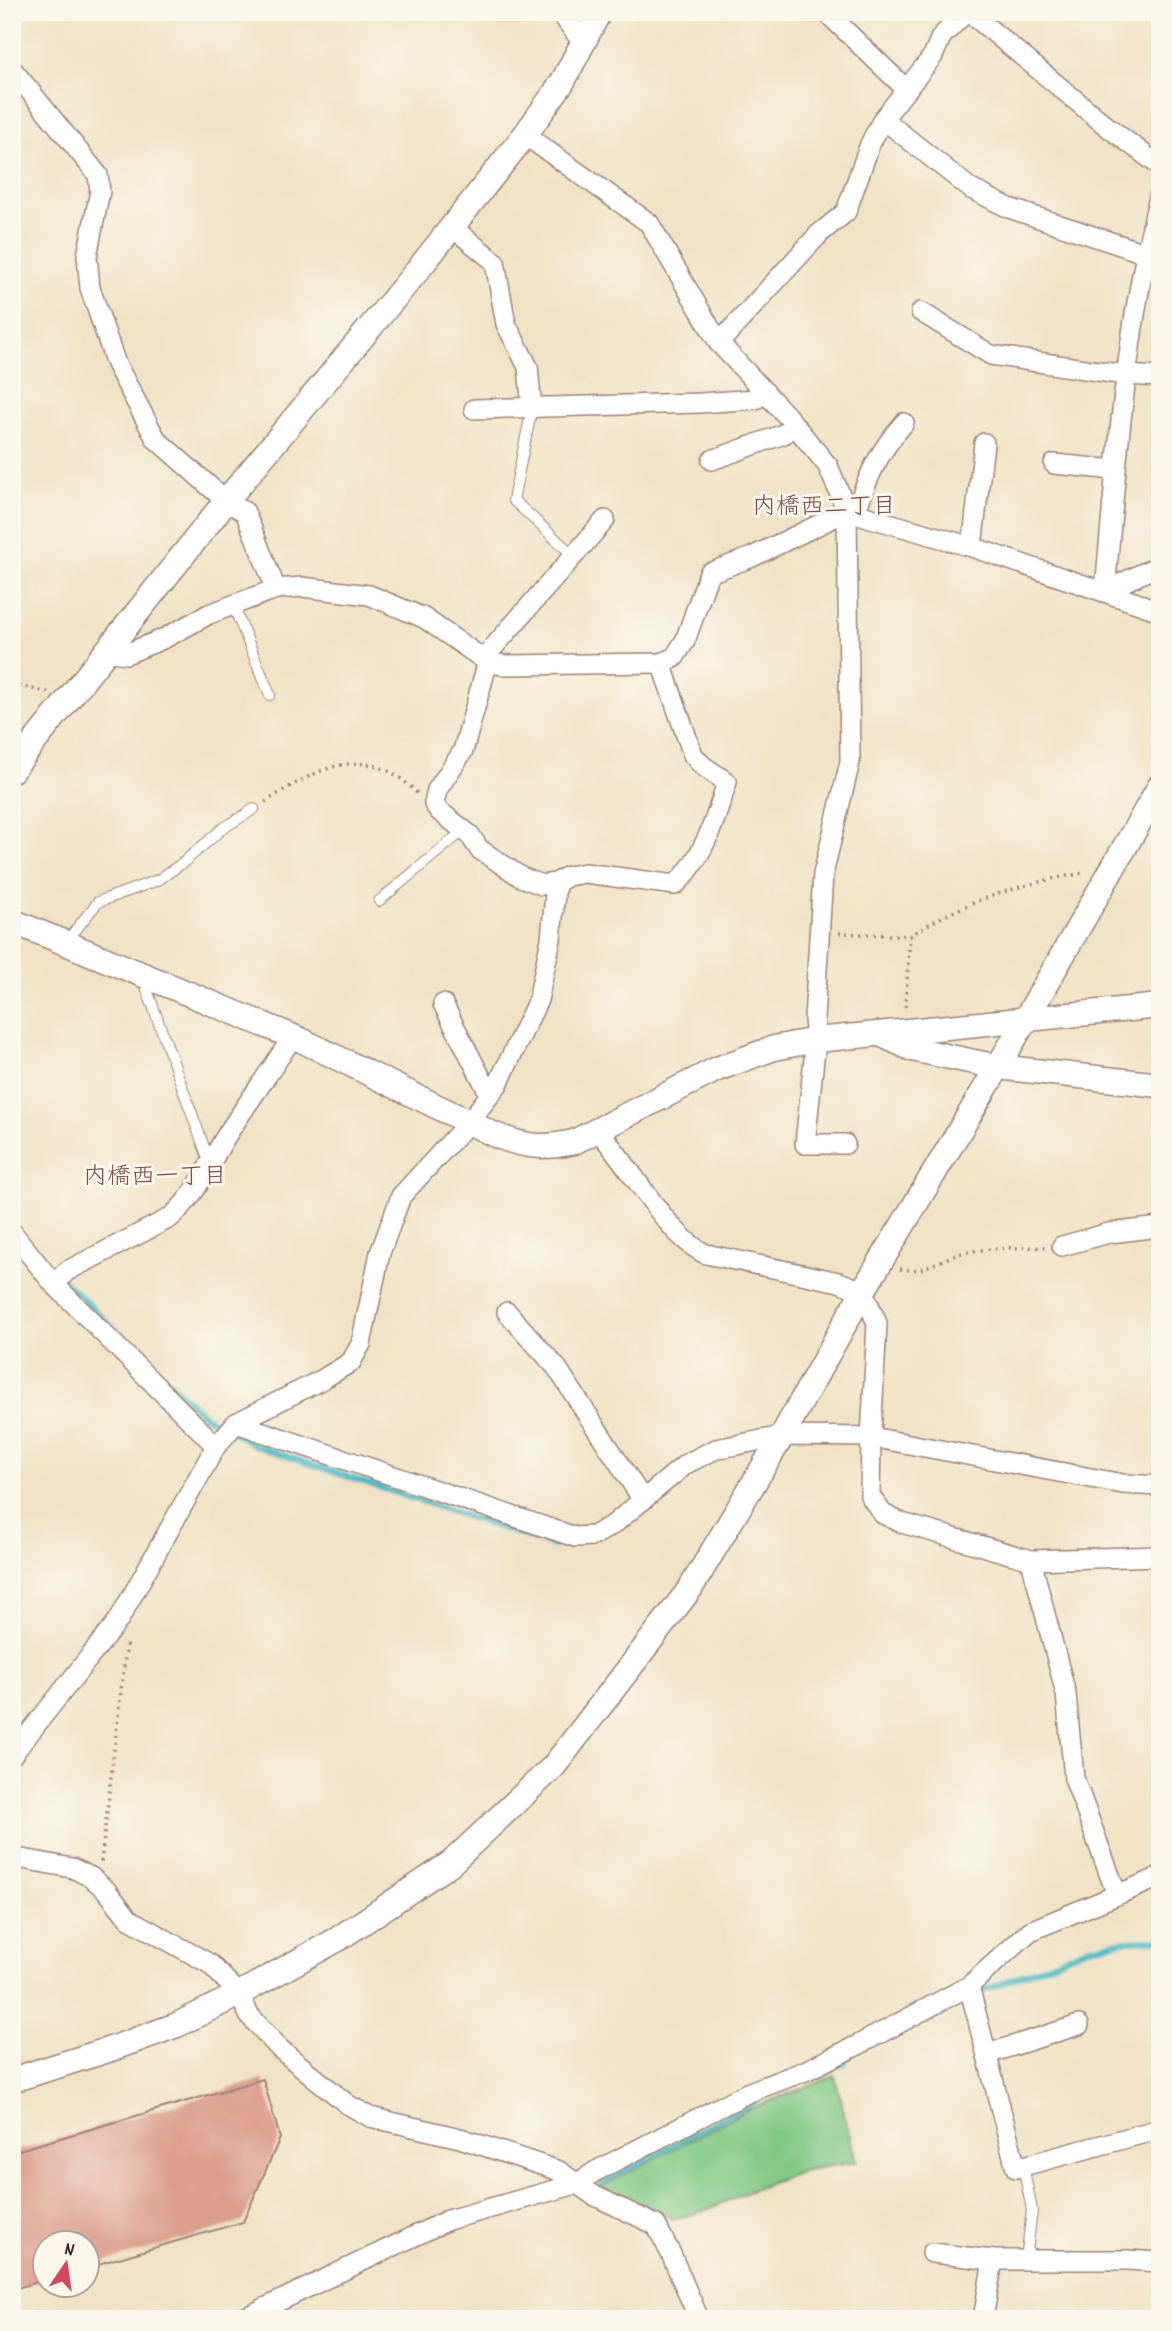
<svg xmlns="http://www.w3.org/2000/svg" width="1172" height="2331" font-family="Dekko,'Klee One',sans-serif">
<rect width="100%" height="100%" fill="#fbf7ec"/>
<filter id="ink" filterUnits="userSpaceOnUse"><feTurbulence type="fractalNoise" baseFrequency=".0143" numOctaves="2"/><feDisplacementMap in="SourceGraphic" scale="14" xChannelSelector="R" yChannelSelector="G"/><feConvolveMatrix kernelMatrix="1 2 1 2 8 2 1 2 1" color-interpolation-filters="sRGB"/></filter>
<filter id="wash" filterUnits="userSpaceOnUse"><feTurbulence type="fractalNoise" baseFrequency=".00686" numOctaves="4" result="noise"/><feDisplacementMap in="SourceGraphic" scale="28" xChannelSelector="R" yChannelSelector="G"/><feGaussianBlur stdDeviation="1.57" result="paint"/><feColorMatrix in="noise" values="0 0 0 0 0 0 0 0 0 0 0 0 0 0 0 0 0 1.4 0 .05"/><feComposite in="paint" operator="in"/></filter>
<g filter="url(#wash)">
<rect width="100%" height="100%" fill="#f0e3c5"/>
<polygon fill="#81c884" stroke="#667458" stroke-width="2" points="835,2076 856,2162 806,2170 754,2189 704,2211 673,2219 600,2187 749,2109"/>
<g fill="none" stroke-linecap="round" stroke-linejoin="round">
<g stroke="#4bb8c5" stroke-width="6">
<polyline points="62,1279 202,1414 256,1446 554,1546"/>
<polyline points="976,1994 1090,1947 1124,1941 1160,1940"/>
<polyline points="823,2072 845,2062"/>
<polyline points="601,2183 764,2096"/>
</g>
</g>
<g id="blocks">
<polygon fill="#db9e8c" points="263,2079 280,2138 243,2222 88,2267 88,2244 46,2244 46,2279 14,2289 12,2152"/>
</g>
</g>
<g filter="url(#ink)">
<use href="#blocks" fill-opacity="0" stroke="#9d8178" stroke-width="2"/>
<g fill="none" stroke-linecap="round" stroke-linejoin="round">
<g stroke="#9d8178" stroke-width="12">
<g id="service">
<polyline points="532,408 513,500 573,555"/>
<polyline points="233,605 270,695"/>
<polyline points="379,901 464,830"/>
<polyline points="66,942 98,902 158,880 184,862 222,829 254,809"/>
<polyline points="151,979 147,990 208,1158 212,1160"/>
<polyline points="1023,2166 1032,2210 1026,2260"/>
</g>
</g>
<g stroke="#9d8178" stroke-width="22">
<g id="minor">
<polyline points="560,12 583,43"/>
<polyline points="826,12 907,90"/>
<polyline points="969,12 1109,128 1160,166"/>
<polyline points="12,69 98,175 100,191 87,256 90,288 116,364 156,439 226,501 245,512 276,589"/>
<polyline points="883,119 971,189 1009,208 1144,253"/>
<polyline points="525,135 649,223 719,343 787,416 828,466 847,511 850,762 823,874 814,1019 816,1040 805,1144 845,1144"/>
<polyline points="452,227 495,262 506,324 528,367 532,408"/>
<polyline points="921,312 991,355 1125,375 1160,377"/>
<polyline points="719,343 819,234 846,212 870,144 883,119 933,56 941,37 966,12"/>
<polyline points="474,409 700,403 756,399 765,392"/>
<polyline points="712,460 784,434 794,425"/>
<polyline points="1054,464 1116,470"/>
<path d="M855 513C869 475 877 454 904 423"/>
<path d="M605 520 491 650 463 751 437 790 434 804 439 811 470 835 479 849 521 877 542 885 556 883 568 876 585 873 675 885C703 860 716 818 727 782L703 766 693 755 661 663"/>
<polyline points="972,547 984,443"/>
<path d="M1105 591C1117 458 1126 324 1160 194"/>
<polyline points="1105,591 1160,565"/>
<polyline points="107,651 126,654 165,638 209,614 276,589 302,587 369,595 424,618 489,663 504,665 661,663 674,658 685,641 709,573 752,557 847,511 972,547 1160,611"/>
<polyline points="443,1004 490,1095"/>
<path d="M598 1131C630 1164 668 1238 706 1254L839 1282 863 1291 877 1323 871 1437 870 1496 883 1514 902 1523 1031 1560 1160 1556"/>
<polyline points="12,1232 52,1282 216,1446"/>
<polyline points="1062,1246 1109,1233 1160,1227"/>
<path d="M54 1284 67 1271 170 1218C197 1195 209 1163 228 1133 247 1104 267 1076 286 1047L291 1035"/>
<polyline points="507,1312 557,1368 643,1500"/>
<polyline points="236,1423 575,1537 593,1536 614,1524 686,1464 716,1449 782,1436 871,1437 1123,1484 1160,1486"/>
<polyline points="1031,1560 1066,1694 1074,1778 1117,1895"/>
<polyline points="12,1755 118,1621 216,1446 236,1423 323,1379 351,1362 361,1344 380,1253 401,1196 470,1121 498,1084 538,1000 551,939 556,883"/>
<polyline points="12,1857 72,1868 91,1877 107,1891 129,1919 210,1964 239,1994 249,2015 280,2049 347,2104 370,2117 460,2138 559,2171 593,2195 656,2225 671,2254 699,2319"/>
<polyline points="969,1986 1016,2168 1160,2129"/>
<polyline points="987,2054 1079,2025"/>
<polyline points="932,2253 993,2260"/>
<polyline points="242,2319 448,2220 576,2184 596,2171 747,2093 805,2071 858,2045 969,1986 1030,1931 1160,1877"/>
<polyline points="983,2319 993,2260 1127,2260 1160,2262"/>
</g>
</g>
<g stroke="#9d8178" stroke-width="27">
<g id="tertiary">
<polyline points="12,770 226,501 417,271 525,135 562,83 599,12"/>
<path d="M12 921 301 1040 495 1135C525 1147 543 1149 574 1142L717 1069 774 1048 816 1040 1160 1006"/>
<polyline points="880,1034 912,1049 998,1067 1160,1085"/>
<polyline points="12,2080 111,2049 177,2025 239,1994 338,1939 451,1863 554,1766 690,1589 782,1436 863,1291 998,1067 1160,786"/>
</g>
</g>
<g stroke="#9d8178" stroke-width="3.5" stroke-dasharray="2 5" stroke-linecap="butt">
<polyline points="12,685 48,692"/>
<path d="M265 802C317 769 366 739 417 793"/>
<polyline points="839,933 910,936 905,1010"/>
<path d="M910 936C960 902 1026 882 1085 873"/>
<path d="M900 1269C924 1274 940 1258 963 1253 989 1247 1018 1248 1045 1247"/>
<polyline points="101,1862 127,1640"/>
</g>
<use href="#service" stroke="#fff" stroke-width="10"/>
<use href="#minor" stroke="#fff" stroke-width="19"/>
<use href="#tertiary" stroke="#fff" stroke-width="24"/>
</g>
</g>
<g text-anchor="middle" stroke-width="6" stroke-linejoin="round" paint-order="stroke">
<g font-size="24" fill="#7d4b4d" stroke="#fbf7ec">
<text x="824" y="513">内橋西二丁目</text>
<text x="155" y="1183">内橋西一丁目</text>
</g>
</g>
<rect width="1172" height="2331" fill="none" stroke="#fbf7ec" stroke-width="42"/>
<g transform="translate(66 2264) rotate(13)"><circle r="33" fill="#fbf7ec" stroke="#b4a19f" stroke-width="2"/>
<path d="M0-5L12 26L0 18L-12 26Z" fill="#d1495b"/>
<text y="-10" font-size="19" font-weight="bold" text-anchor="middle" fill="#4a1f2b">N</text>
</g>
</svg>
